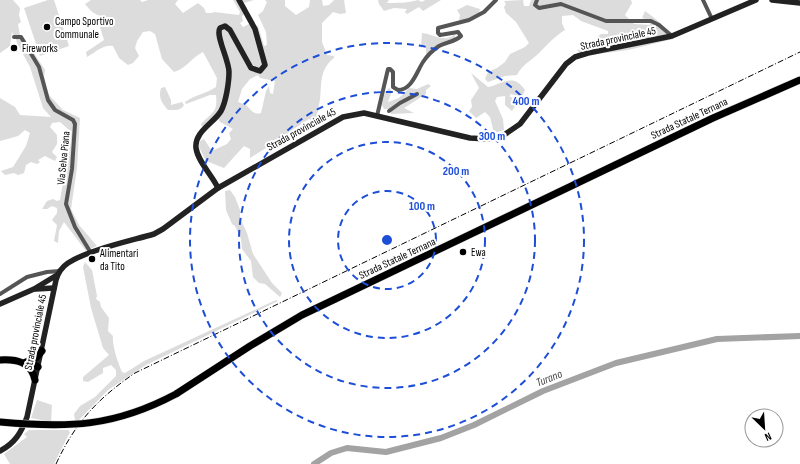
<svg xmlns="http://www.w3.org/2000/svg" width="800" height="464" font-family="'Sofia Sans Condensed',sans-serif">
<rect width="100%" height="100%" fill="#fff"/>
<g fill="#dcdcdc" fill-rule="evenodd">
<polygon points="0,0 13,0 20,8 19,15 21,22 18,24 20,35 14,36 12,32 10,46 0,53"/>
<polygon points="48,0 54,0 69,46 40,56 24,8"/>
<path d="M91 0H140L142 2 148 0H178L175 4 183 13 198 3 204 8 206 13H212L214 12 239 15 240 12 233 0H254L244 3 247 8 242 17 243 21 240 23 243 27 249 24 258 26 264 46 267 45 266 32 258 15 263 11 267 2 265 0H285V6L296 15 309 7 310 0H322L323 6 329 5 334 0H344L346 13 340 14 333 12 322 23V42L327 55 334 56V58C317 71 323 88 319 105 317 114 316 117 319 126L315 128 313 121 309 119 292 130V132L250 158V149L244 146 224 168 206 161 199 147 200 141 204 139 212 151 227 144 231 139 229 133 233 129 220 122 216 115 202 127 201 124C212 112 218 113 216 95H210L186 104 185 102C194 95 206 94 216 87L217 78 203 52C192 57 187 68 174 72L162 59 155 34 150 31 143 32 137 41 135 48 139 56 133 63 128 65 119 58 113 46C103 44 96 52 87 57L86 52 104 40 100 27 104 26 102 16C94 15 90 10 85 4ZM258 75 260 78 275 81 273 94 270 93 269 86 266 91 261 113C254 115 252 111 247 106 245 104 241 103 238 102L242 89 250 79Z"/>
<path d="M378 0H389L387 3C397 3 408 3 418 0L422 2 425 0H441L423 11 419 7 407 14 405 12 407 9 394 8 384 11 379 4Z"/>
<path d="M523 0 524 6H529L531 0H631L632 3 625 15 634 24 650 25 649 20 642 18 645 11C656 19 667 27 673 39L628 50 583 56 577 50 635 38 633 36C621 35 608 43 596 38L601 34H608V31L581 21 573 15 562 16V23L565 30C555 36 549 43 541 51 533 60 522 64 517 75L505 76 488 82 485 79 488 72 497 68 505 62 510 54 525 47 529 43 516 22 506 13 504 7 506 4 504 1Z"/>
<polygon points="467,5 480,9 479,13 462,22 459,20 460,15 457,10"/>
<path d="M422 33C433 34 444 43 454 35H455V38L426 56V44L421 48Z"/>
<polygon points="20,37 24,38 45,70 44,76 49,95 63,110 80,118 77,168 71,209 79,225 97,246 86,251 64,222 59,231 58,243 54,241 57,225 52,220 57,213 57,208 52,206 47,209 42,209 47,201 53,199 57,201 60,200 67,159 69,130 60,122 52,123 50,127 57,135 57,144 52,152 57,157 55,161 45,156 38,160 40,162 37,164 31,162 26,165 24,173 18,175 14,173 5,175 1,171 13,167 26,146 30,133 25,130 18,136 0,141 0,98 15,107 20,115 51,117 43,108 30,67 17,43 16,39"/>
<path d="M471 73 488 87C505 83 513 73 525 90L522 97 510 94V97L515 98 518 102 512 111 505 105V96L497 97 495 101 503 119 504 130 494 133 490 117 485 112 476 118 469 111 472 107 471 100 479 88Z"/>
<polygon points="428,84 431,86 426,90 426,94 404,108 414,113 391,114 390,109 384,109 382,105 384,95 389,88 392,91 388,102 399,98 409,88 417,89"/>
<path d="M165 87 171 100V105L182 102 184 105C181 111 174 110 168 110 162 103 158 98 161 88Z"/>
<polygon points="230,190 235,197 240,210 240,218 247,233 253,254 272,283 282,293 280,297 265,284 259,283 253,277 251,261 242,249 241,239 235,226 232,224 226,210 225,191"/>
<path d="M85 262 92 270 97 296 96 299 100 302 101 307 109 318 108 331 113 336C112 346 118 363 122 372L125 373 144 361 276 300 278 301 146 365 108 390 78 421 75 420 74 414 80 406 95 397 116 376V370L111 365 103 368V373L88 382 83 381V377L109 355 103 348 91 308 83 267Z"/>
<polygon points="37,400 52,405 51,422 31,418"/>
<polygon points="29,430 68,430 70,432 54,464 10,464 4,454 27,437 24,434"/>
</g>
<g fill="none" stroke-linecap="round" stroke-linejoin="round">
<polyline stroke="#a3a3a3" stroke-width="6" points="314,464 331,453 347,448 386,452 441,438 474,425 543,391 616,363 717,339 800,336"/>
<g stroke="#dbdbdb" stroke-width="8">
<g id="highway">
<path d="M0 360C17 359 31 362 35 380"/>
<polyline points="29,361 38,367"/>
<polyline points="24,363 37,357 42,351"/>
<polyline points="176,394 250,346 302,315 713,118 800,80"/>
</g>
</g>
<g stroke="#555" stroke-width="4">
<polyline points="537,0 535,5 539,8 561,4 606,21 651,21 659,25 672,36"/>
<polyline points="703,0 712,19"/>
<polyline points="14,37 21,37 39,67 48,100 55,110 73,120 75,124 72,169 66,204 75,227 91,253"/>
<polyline points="389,111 400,103 417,94"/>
<path d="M377 116 388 69H390L393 72V87L398 90C412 90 417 71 423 62 427 56 433 50 439 46 446 42 455 42 461 36L458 32 440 35 438 33V28L469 20 484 12 496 0"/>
<polyline points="0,294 27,277 47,272 60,271"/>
</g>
<g stroke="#222" stroke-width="5.5">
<polyline points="772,0 800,3"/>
<path d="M218 188C212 175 198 162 196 148 194 132 214 123 221 111 226 102 229 82 229 72 229 60 215 35 220 28L225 26 230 30 251 68 260 71 265 65 255 29 239 0"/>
<polyline points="36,289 54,288"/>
<polyline points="0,304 34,289 57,275"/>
<path d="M0 451C15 443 21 433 27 417L56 280C58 273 62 267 68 263 88 250 130 241 154 234L163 229 218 188 343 117 364 113 470 138 487 139 504 135 520 124 566 64 575 57 588 53 672 36 756 0"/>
</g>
<use href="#highway" stroke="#000" stroke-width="7"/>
<path stroke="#000" stroke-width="1" stroke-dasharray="6 2 1 2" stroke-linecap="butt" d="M56 464C75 423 97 399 135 373L800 52"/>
<g stroke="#dbdbdb" stroke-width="8" stroke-linecap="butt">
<path id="highway-bridge" d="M0 422C69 428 114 427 176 394"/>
</g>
<use href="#highway-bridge" stroke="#000" stroke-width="7"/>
</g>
<g fill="none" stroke="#1d4ed8" stroke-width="2" stroke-dasharray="7 5">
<circle cx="387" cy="240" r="49"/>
<circle cx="387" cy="240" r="98"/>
<circle cx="387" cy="240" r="148"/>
<circle cx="387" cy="240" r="197"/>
</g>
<g fill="#000" stroke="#fff" stroke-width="1.5">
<circle cx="47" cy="27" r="4"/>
<circle cx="14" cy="48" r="4"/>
<circle cx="463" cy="252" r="4"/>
<circle cx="92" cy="259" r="4"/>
</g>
<g text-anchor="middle" stroke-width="4" stroke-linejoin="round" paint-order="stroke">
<g font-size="11" fill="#000" stroke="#fff" text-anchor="start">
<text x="55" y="25">Campo Sportivo<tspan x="55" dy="13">Communale</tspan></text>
<text x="22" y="52">Fireworks</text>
<text x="471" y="256">Ewa</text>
<text x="100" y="257">Alimentari<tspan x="100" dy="13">da Tito</tspan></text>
</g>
<g font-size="11" fill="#000" stroke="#fff">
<text transform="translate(618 38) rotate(-12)" y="4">Strada provinciale 45</text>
<text transform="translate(689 118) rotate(-25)" y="4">Strada Statale Ternana</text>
<text transform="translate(301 129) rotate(-29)" y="4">Strada provinciale 45</text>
<text transform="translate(63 158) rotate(-84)" y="4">Via Selva Piana</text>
<text transform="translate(397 258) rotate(-25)" y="4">Strada Statale Ternana</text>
<text transform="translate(35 332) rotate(-79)" y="4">Strada provinciale 45</text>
</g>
<g font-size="12" font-style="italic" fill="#444" stroke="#fff">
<text transform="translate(549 378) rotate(-22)" y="4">Turano</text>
</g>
</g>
<circle cx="387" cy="240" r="6" fill="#1d4ed8" stroke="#fff" stroke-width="2"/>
<g font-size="12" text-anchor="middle" font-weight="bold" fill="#1d4ed8" stroke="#fff" stroke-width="4" stroke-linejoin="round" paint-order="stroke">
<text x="526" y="105">400 m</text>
<text x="492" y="140">300 m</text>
<text x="456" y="175">200 m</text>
<text x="422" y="210">100 m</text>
</g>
<g transform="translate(764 428) rotate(155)"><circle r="19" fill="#ffffff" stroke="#999999"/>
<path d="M0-3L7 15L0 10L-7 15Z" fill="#000000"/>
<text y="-6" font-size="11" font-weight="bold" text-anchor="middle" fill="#000000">N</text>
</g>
</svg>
